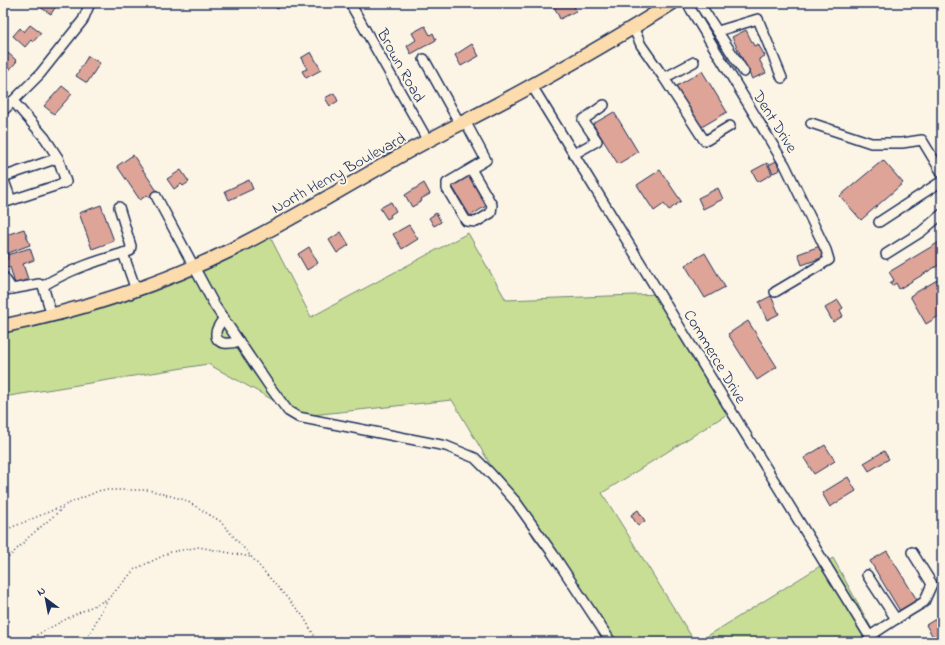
<svg xmlns="http://www.w3.org/2000/svg" width="945" height="645" font-family="'Indie Flower',sans-serif">
<rect width="100%" height="100%" fill="#fcf5e5"/>
<filter id="ink" filterUnits="userSpaceOnUse"><feTurbulence type="fractalNoise" baseFrequency=".025" numOctaves="2"/><feDisplacementMap in="SourceGraphic" scale="8" xChannelSelector="R" yChannelSelector="G"/><feConvolveMatrix kernelMatrix="1 2 1 2 8 2 1 2 1" color-interpolation-filters="sRGB"/></filter>
<g filter="url(#ink)">
<g fill="#c8de94" stroke="#728679">
<polygon points="266,229 311,317 468,233 506,300 660,294 729,413 602,493 695,642 616,642 534,538 452,400 302,416 208,364 3,397 3,327 118,298"/>
<polygon points="833,558 879,642 698,642"/>
</g>
<g fill="#dda497" stroke="#1b2f5e">
<polygon points="36,3 58,3 51,14 35,4"/>
<polygon points="273,3 286,3 277,9"/>
<polygon points="556,3 573,3 576,11 560,19 553,4"/>
<polygon points="30,25 41,33 33,42 31,40 25,47 13,36 20,28 24,32"/>
<polygon points="425,26 430,35 433,33 436,40 411,54 407,46 416,40 412,33"/>
<polygon points="746,30 754,46 758,44 765,56 759,59 766,73 752,79 732,37"/>
<polygon points="472,44 479,56 461,66 455,55"/>
<polygon points="311,52 321,70 306,78 302,71 307,69 301,58"/>
<polygon points="8,53 17,61 5,75 3,73 3,59"/>
<polygon points="88,56 100,63 87,83 76,76"/>
<polygon points="702,71 727,112 700,128 675,87"/>
<polygon points="62,86 72,94 54,114 44,106"/>
<polygon points="334,93 338,101 330,106 325,98"/>
<polygon points="614,112 638,152 618,164 593,124"/>
<polygon points="133,155 157,191 149,197 147,195 140,200 117,166"/>
<polygon points="883,160 903,183 861,220 840,196"/>
<polygon points="776,161 780,170 773,173 769,165"/>
<polygon points="767,163 772,174 758,182 752,171"/>
<polygon points="181,170 189,182 183,186 181,184 174,189 167,179"/>
<polygon points="660,170 681,201 669,210 664,204 654,211 637,185"/>
<polygon points="469,176 486,206 470,216 452,186"/>
<polygon points="249,180 253,189 229,200 225,191"/>
<polygon points="424,183 430,194 421,199 422,201 412,207 405,195"/>
<polygon points="718,188 723,199 703,209 698,198"/>
<polygon points="391,202 396,211 390,215 391,217 387,219 380,208"/>
<polygon points="101,205 114,241 92,249 79,213"/>
<polygon points="436,213 441,222 434,226 429,218"/>
<polygon points="409,225 418,239 402,249 393,234"/>
<polygon points="24,229 30,245 3,255 3,236"/>
<polygon points="341,232 349,245 337,253 329,240"/>
<polygon points="941,241 942,243 942,263 899,289 896,283 892,286 890,283 894,280 889,272"/>
<polygon points="820,246 824,257 802,265 798,254"/>
<polygon points="309,247 318,263 307,270 298,254"/>
<polygon points="30,248 34,260 23,264 28,279 15,284 10,267 3,269 3,260 8,259 7,255"/>
<polygon points="705,253 725,287 705,298 685,265"/>
<polygon points="942,277 942,314 926,324 910,296"/>
<polygon points="771,296 779,314 767,320 759,302"/>
<polygon points="838,300 843,308 840,310 843,316 833,322 825,308"/>
<polygon points="748,321 777,367 757,380 728,334"/>
<polygon points="825,445 835,461 814,474 804,458"/>
<polygon points="884,451 889,459 869,471 864,463"/>
<polygon points="848,477 856,491 830,507 822,493"/>
<polygon points="638,510 645,521 638,526 631,515"/>
<polygon points="887,551 917,600 900,611 870,561"/>
<polygon points="942,615 942,642 936,642 926,625"/>
</g>
<g fill="none" stroke-linecap="round" stroke-linejoin="round">
<g stroke="#1b2f5e" stroke-width="12">
<g id="minor">
<polyline points="350,3 428,141"/>
<polyline points="687,3 785,165 826,250 829,260 775,292"/>
<polyline points="699,3 744,72"/>
<polyline points="633,27 641,45 664,78 694,62"/>
<polyline points="718,31 758,19 782,78"/>
<polyline points="424,59 460,124"/>
<polyline points="664,78 704,140 707,140 730,126"/>
<polyline points="532,86 873,642"/>
<polyline points="13,101 45,138 58,158"/>
<polyline points="3,111 40,74 83,20 90,3"/>
<polyline points="465,121 486,160 447,183 447,189 466,221 476,222 491,213 492,205 471,169"/>
<polyline points="811,123 871,143 902,143 922,140 942,173"/>
<polyline points="574,154 597,141 583,120 604,105"/>
<polyline points="3,177 58,158 66,182 64,183 3,203"/>
<polyline points="3,178 11,200"/>
<polyline points="156,196 215,306 270,387 288,411 298,417 446,446 475,458 490,473 516,502 553,554 611,642"/>
<polyline points="879,222 942,181"/>
<polyline points="123,253 136,290"/>
<polyline points="886,254 921,232 942,214"/>
<polyline points="3,276 12,289 3,290"/>
<path d="M43 286C70 269 100 260 130 251L131 246 119 207"/>
<polyline points="12,289 39,284 43,286 52,316"/>
<path d="M224 318C221 322 216 328 216 333 215 346 231 344 239 341"/>
<polyline points="867,575 896,619 870,636"/>
<polyline points="896,619 924,602 932,584 912,552"/>
</g>
</g>
<g stroke="#1b2f5e" stroke-width="16">
<path id="highway" d="M3 326C83 310 160 285 233 249 295 218 353 182 414 148 453 127 494 107 533 85 580 59 627 32 672 3"/>
</g>
<g stroke="#1b2f5e" stroke-width="1.5" stroke-dasharray="1 3" stroke-linecap="butt">
<polyline points="3,531 101,490 149,490 185,500 220,521 303,616 318,642"/>
<polyline points="3,563 29,537 64,507"/>
<polyline points="27,642 31,638 72,616 108,599"/>
<polyline points="85,642 108,599 135,569 148,563 171,552 199,547 251,557"/>
</g>
<use href="#minor" stroke="#fcf5e5" stroke-width="9"/>
<use href="#highway" stroke="#fcdcac" stroke-width="13"/>
</g>
</g>
<g text-anchor="middle" stroke-width="4" stroke-linejoin="round" paint-order="stroke">
<g font-size="16" fill="#1b2f5e" stroke="#fcf5e5">
<text transform="translate(402 65) rotate(61)" y="6">Brown Road</text>
<text transform="translate(776 121) rotate(58)" y="6">Dent Drive</text>
<text transform="translate(338 172) rotate(-29)" y="6">North Henry Boulevard</text>
<text transform="translate(716 356) rotate(59)" y="6">Commerce Drive</text>
</g>
</g>
<rect width="945" height="645" fill="none" stroke="#fcf5e5" stroke-width="16"/>
<rect x="8" y="8" width="929" height="629" fill="none" stroke="#1b2f5e" stroke-width="1.5" filter="url(#ink)"/>
<g transform="translate(46 599) rotate(328)" stroke="#fcf5e5" stroke-width="3" paint-order="stroke">
<path d="M0-3L7 15L0 10L-7 15Z" fill="#1b2f5e"/>
<text y="-6" font-size="11" font-weight="bold" text-anchor="middle" fill="#1b2f5e">N</text>
</g>
</svg>
